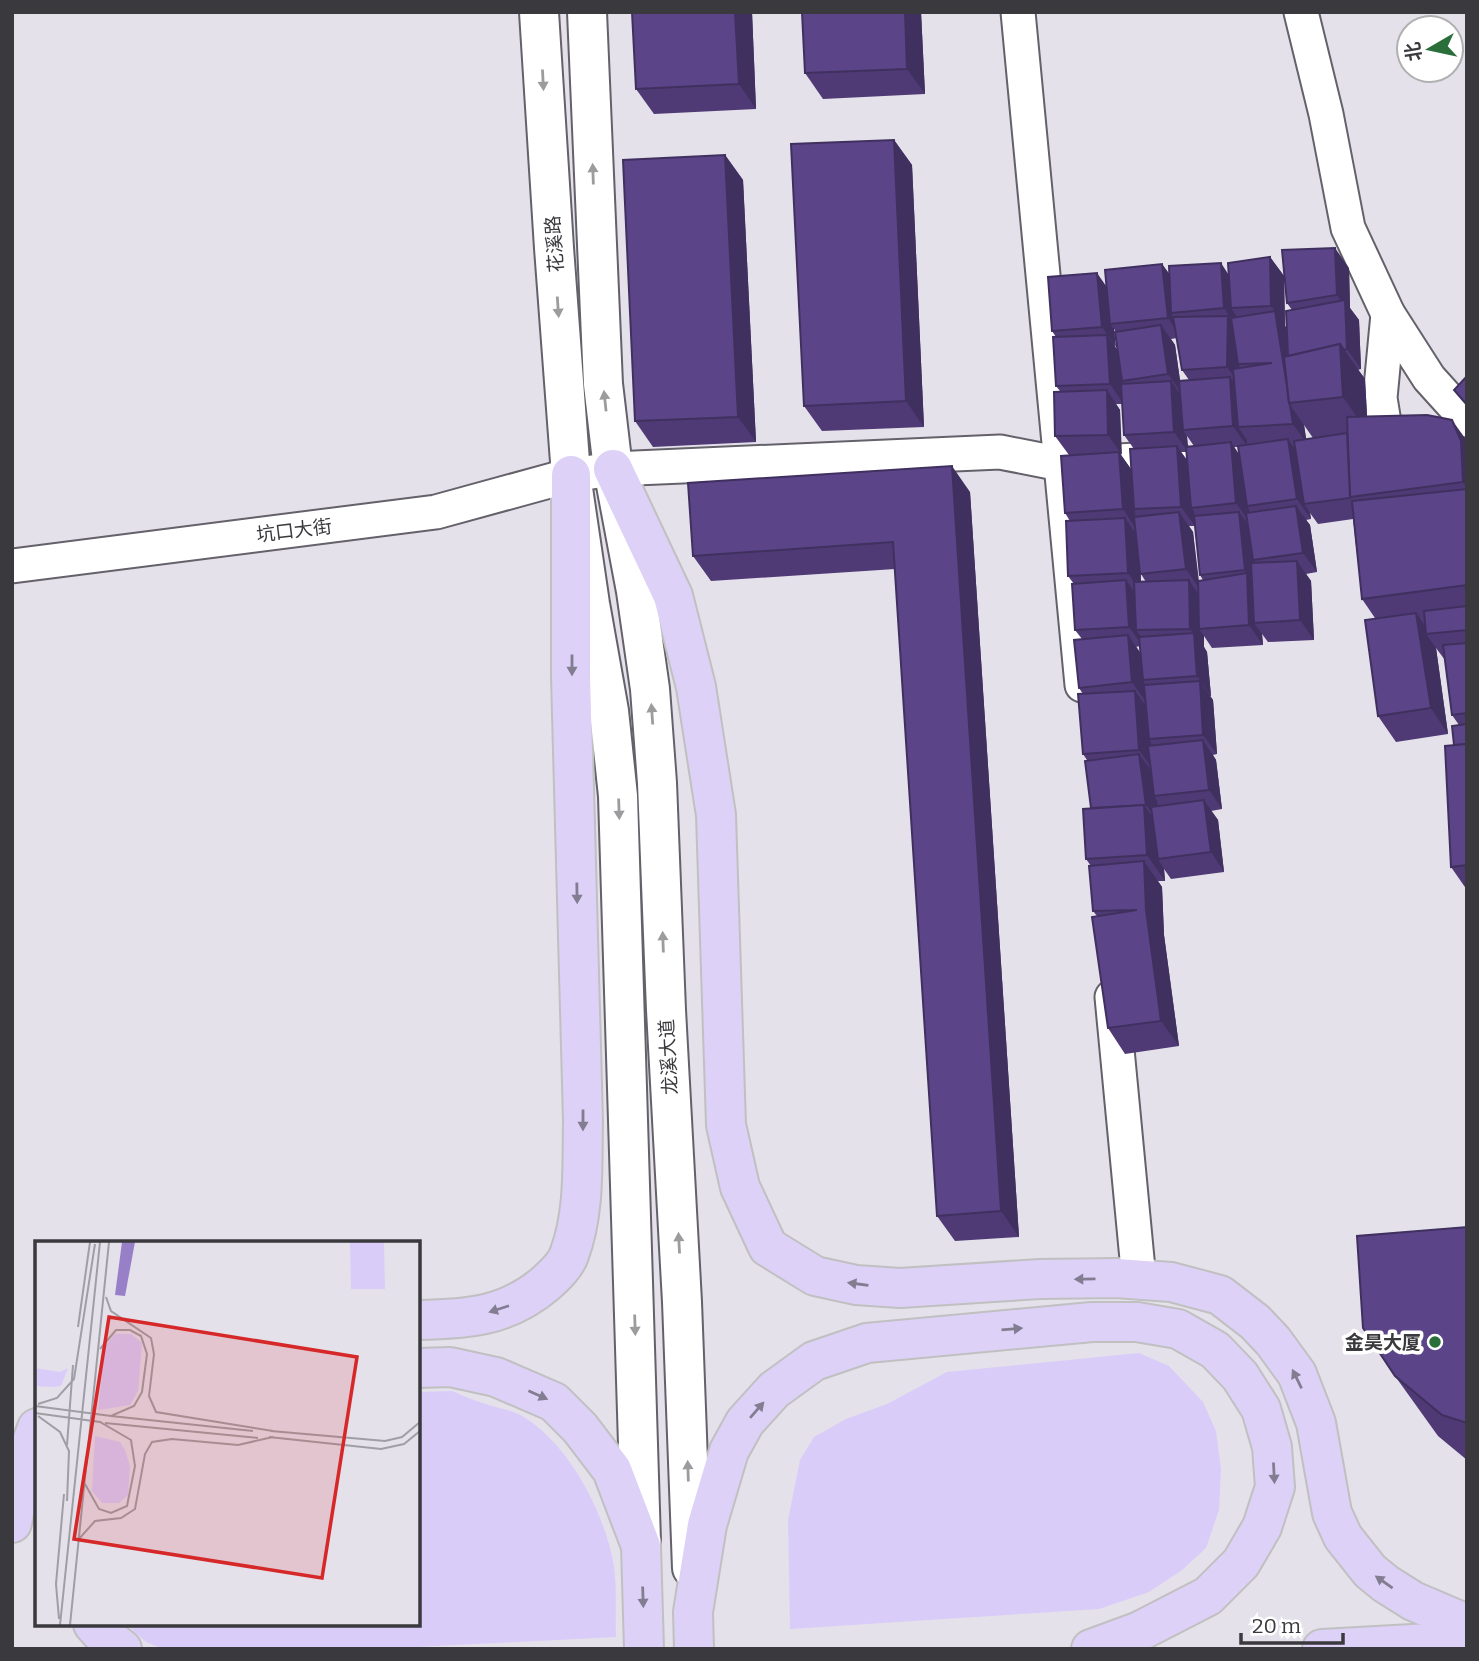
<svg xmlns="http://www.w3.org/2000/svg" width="1479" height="1661" font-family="Bitter,'Noto Sans SC',serif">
<rect width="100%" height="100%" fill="#e4e1eb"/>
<g fill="#d9ccf9">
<polygon points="1139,1353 1169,1366 1203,1402 1216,1431 1221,1469 1219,1510 1206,1548 1182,1570 1149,1592 1099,1609 790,1629 788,1520 800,1460 814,1437 846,1419 887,1404 947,1372"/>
<path d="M452 1391C465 1397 478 1402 492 1406 502 1409 514 1411 522 1416 569 1443 606 1515 614 1567 617 1589 615 1614 616 1637L377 1649H163L146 1642 126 1624H418V1392Z"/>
</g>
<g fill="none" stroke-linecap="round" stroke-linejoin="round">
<g stroke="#64616a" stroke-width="37">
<g id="minor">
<polyline points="1018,12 1082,685"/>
<polyline points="1301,12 1326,114 1348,228 1388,314 1429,378 1467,420"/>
<polyline points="1387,441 1380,398 1388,314"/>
<polyline points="12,566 436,512 571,475 613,469 1000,452 1061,464 1175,458"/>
<polyline points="1112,997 1139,1280"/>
</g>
</g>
<g stroke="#64616a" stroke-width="42">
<g id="tertiary">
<polyline points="539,12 554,248 571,475 590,604 609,711 618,796 641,1542"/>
<polyline points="587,12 603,384 613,469 636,591 650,689 657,783 666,1010 682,1302 692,1568"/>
</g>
</g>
<g stroke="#c0c0c1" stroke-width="42">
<g id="primary">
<polyline points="613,469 673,596 696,687 716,815 726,1125 740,1187 768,1247 815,1276 856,1285 900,1288 1040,1279 1116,1278 1171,1282 1220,1295 1255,1322 1273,1341 1297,1374 1316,1423 1332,1513 1343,1537 1370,1571 1386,1584 1413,1601 1467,1624"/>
<path d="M418 1320C467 1319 506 1317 545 1284 554 1276 565 1266 569 1255 585 1213 582 1165 583 1121L571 677V475"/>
<polyline points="418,1368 450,1367 496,1377 554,1402 580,1428 612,1470 641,1546 644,1649"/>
<polyline points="12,1523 24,1463 37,1428"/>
<polyline points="93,1624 100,1632 122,1649"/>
<polyline points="694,1649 693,1612 707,1525 729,1451 745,1422 774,1390 814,1361 867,1343 1092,1322 1137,1322 1178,1329 1215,1350 1240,1376 1261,1409 1272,1447 1275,1487 1262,1527 1241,1563 1208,1596 1140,1631 1091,1649"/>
<polyline points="1322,1649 1467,1641"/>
</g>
</g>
<use href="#minor" stroke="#fff" stroke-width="33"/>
<use href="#tertiary" stroke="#fff" stroke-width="38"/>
<use href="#primary" stroke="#ddd1f8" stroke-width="38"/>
</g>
<g fill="#4f3a75" fill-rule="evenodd">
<polygon points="752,12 756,109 654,114 636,89"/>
<polygon points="802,12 921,12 925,94 823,99 805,73"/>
<polygon points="894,140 912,165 924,427 822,431 804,406"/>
<polygon points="725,155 743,180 756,442 653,447 635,421"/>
<path d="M1270 257 1284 276 1285 326 1287 329 1292 310 1287 303 1349 268 1350 308 1359 320 1361 369 1358 370 1365 379 1367 416 1467 441V890L1451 867 1454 745 1459 725 1452 715 1445 660 1436 648 1448 734 1396 742 1378 716 1375 618 1362 599 1353 519 1318 524 1310 513 1311 519 1306 520 1310 525 1317 572 1306 574 1311 581 1314 640 1268 642 1262 634 1263 645 1212 648 1204 636V647L1207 652 1211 696H1210L1213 700 1217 754 1213 755 1216 760 1222 809 1211 811 1218 820 1224 872 1171 879 1164 869 1165 881H1158L1162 887 1164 935 1179 1046 1125 1054 1108 1028 1097 916 1093 911 1091 866 1086 859 1091 808 1087 760 1083 754V694L1079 688 1082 639 1075 630 1074 584 1068 576 1070 521 1065 513 1069 455 1055 436 1060 391 1056 386V337L1052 331 1107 287 1162 264 1169 274 1229 275ZM1114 329 1116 332 1118 351 1115 347ZM1177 338 1182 370 1189 380 1180 381 1175 345 1171 339ZM1116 404H1122L1124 435 1134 449 1131 469 1121 455 1120 410ZM1304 425 1313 438 1306 439ZM1187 436 1194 446H1188ZM1234 447H1238L1239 455ZM1181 452H1186L1187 460ZM1189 526H1195L1200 575 1203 580 1199 581 1193 532ZM1141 574 1146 582H1141ZM1140 646 1141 654 1136 647Z"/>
<polygon points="970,492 1019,1237 955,1241 937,1216 895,569 711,581 693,556"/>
<polygon points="1467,1227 1467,1460 1438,1436 1395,1376"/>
</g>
<g fill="#40305f">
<polygon points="735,12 752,12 756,109 739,84"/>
<polygon points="905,12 921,12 925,94 907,69"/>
<polygon points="894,140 912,165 924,427 906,401"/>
<polygon points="725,155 743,180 756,442 738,417"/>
<polygon points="1335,248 1349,268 1350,308 1359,320 1361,369 1347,349 1345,307 1337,295"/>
<polygon points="1270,257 1284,276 1285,326 1289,331 1290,403 1275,311 1271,306"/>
<polygon points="1221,263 1234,283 1231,308 1237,317 1237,328 1224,308"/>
<polygon points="1162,264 1176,283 1171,313 1181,328 1182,338 1168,318"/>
<polygon points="1097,273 1111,293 1110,324 1114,329 1116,347 1102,327"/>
<polygon points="1228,316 1242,336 1238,364 1241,368 1241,386 1227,367"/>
<polygon points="1161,325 1175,345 1182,394 1168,374"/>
<polygon points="1107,335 1121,355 1123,403 1110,384"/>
<polygon points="1340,344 1365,379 1368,433 1343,397"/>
<polygon points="1230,377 1244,397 1238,427 1247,440 1247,446 1233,426"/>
<polygon points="1171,381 1185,401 1183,430 1187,437 1188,452 1174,432"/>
<polygon points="1107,390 1120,410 1122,455 1108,435"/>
<polygon points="1290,405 1304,425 1307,444 1293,424"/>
<polygon points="1452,420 1467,441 1467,487 1463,482"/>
<polygon points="1288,439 1302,459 1304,504 1310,513 1311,519 1297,499"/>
<polygon points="1231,442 1244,462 1247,506 1249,509 1250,523 1236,503"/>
<polygon points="1177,446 1191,466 1191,508 1194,511 1195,526 1181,507"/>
<polygon points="1119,452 1133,472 1134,509 1135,511 1136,529 1123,509"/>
<polygon points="952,466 970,492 1019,1237 1001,1211"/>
<polygon points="1296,506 1310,525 1317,572 1303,553"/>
<polygon points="1179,512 1193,532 1199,588 1186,569"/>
<polygon points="1239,512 1253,531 1253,560 1256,564 1254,623 1262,634 1263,645 1249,625 1247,574 1245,570"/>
<polygon points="1125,518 1139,538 1141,593 1128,573"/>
<polygon points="1297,561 1311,581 1314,640 1300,620"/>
<polygon points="1126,580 1140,600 1136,630 1143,640 1143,646 1129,627"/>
<polygon points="1189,580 1202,600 1199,629 1204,636 1204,647 1207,652 1211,696 1197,676 1194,634 1190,629"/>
<polygon points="1416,613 1431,634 1426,634 1436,648 1448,734 1431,708"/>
<polygon points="1128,635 1142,655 1143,680 1144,682 1146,702 1132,682"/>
<polygon points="1200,681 1213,700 1217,754 1203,735"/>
<polygon points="1135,691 1149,710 1149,739 1151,742 1153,770 1139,750"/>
<polygon points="1203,740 1216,760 1222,809 1209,790"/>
<polygon points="1139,754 1153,773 1154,796 1157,800 1160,824 1146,805"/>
<polygon points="1204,800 1218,820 1224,872 1211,852"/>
<polygon points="1144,805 1162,831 1158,859 1164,869 1165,881 1147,855"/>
<polygon points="1144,861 1162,887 1164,935 1179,1046 1161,1021 1146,910"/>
</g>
<g fill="#5c4488" stroke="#40305f" stroke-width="2">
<polygon points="632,12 735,12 739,84 636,89"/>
<polygon points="802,12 905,12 907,69 805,73"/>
<polygon points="894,140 906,401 804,406 791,144"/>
<polygon points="725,155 738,417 635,421 623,160"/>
<polygon points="1335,248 1337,295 1287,303 1282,250"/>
<polygon points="1270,257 1271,306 1231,308 1228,263"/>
<polygon points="1221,263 1224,308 1171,313 1169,266"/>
<polygon points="1162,264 1168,318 1110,324 1105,270"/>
<polygon points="1097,273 1102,327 1052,331 1048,277"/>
<polygon points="1345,300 1347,349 1344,350 1340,344 1288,356 1286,311"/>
<polygon points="1275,311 1287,386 1289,403 1290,405 1293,424 1238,427 1233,369 1272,363 1238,364 1231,318"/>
<polygon points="1228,316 1227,367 1182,370 1173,317"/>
<polygon points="1161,325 1168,374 1122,381 1115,332"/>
<polygon points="1107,335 1110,384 1056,386 1053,337"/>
<polygon points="1340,344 1343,397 1289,403 1284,357"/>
<polygon points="1467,376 1467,405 1454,390"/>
<polygon points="1230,377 1233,426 1183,430 1179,381"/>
<polygon points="1171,381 1174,432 1124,435 1121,384"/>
<polygon points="1107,390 1108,435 1055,436 1054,392"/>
<polygon points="1427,415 1452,420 1461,441 1463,482 1350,497 1347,417"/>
<polygon points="1347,433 1350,498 1304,504 1294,441"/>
<polygon points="1288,439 1297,499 1247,506 1238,446"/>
<polygon points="1231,442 1236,503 1191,508 1186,447"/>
<polygon points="1177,446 1181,507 1134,509 1130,449"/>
<polygon points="1119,452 1123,509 1065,513 1061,456"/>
<polygon points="952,466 1001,1211 937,1216 893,542 693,556 688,483"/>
<polygon points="1467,489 1467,585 1362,599 1352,501"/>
<polygon points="1296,506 1303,553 1253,560 1246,513"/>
<polygon points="1179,512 1186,569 1140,574 1134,517"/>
<polygon points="1239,512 1245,570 1200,575 1194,516"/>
<polygon points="1125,518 1128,573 1068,576 1066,521"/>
<polygon points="1297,561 1300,620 1254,623 1251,563"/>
<polygon points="1247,573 1249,625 1199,629 1198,581"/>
<polygon points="1126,580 1129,627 1075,630 1072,584"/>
<polygon points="1189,580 1190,629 1136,630 1134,582"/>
<polygon points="1467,606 1467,630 1426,634 1424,611"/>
<polygon points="1416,613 1431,708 1378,716 1365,620"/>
<polygon points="1194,633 1197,676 1143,680 1139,637"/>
<polygon points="1128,635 1132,682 1079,688 1074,640"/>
<polygon points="1467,643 1467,713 1452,715 1443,645"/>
<polygon points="1200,681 1203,735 1149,739 1144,685"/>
<polygon points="1135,691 1139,750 1083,754 1078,694"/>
<polygon points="1467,724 1467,744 1454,745 1452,726"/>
<polygon points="1203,740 1209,790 1154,796 1148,746"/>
<polygon points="1467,744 1467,865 1451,867 1445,746"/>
<polygon points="1139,754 1146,805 1091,808 1085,761"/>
<polygon points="1204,800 1211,852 1158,859 1151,807"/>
<polygon points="1144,805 1147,855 1086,859 1083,809"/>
<polygon points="1144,861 1146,910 1161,1021 1108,1028 1092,917 1137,910 1093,911 1089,866"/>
<polygon points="1467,1227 1467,1423 1442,1415 1395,1376 1363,1328 1357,1236"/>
</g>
<defs><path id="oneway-solid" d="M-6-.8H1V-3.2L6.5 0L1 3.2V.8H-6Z" transform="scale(1.75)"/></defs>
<g fill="#9c9c9e">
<use href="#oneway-solid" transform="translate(543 80) rotate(87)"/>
<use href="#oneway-solid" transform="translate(593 174) rotate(-92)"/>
<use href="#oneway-solid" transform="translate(558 307) rotate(86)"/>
<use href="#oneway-solid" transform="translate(605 401) rotate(-96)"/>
<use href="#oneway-solid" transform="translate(652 714) rotate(-94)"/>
<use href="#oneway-solid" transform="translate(619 809) rotate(88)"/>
<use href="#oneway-solid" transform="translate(663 942) rotate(-92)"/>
<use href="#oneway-solid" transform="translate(679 1243) rotate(-93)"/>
<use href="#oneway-solid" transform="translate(635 1325) rotate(88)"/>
<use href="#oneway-solid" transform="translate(688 1471) rotate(-92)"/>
</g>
<g fill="#837d91">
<use href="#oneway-solid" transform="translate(572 665) rotate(90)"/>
<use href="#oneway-solid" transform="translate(577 893) rotate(89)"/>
<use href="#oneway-solid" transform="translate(583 1120) rotate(90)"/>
<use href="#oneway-solid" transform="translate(1085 1279) rotate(179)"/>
<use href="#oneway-solid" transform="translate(858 1284) rotate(-172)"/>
<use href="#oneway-solid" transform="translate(499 1309) rotate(162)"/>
<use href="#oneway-solid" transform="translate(1012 1329) rotate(-5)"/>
<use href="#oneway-solid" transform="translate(1297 1379) rotate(-116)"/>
<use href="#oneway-solid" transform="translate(538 1395) rotate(24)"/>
<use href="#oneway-solid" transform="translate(757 1410) rotate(-49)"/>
<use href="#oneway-solid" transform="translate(1274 1473) rotate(87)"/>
<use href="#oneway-solid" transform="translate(1384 1582) rotate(-145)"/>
<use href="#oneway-solid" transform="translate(643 1597) rotate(88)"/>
</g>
<circle fill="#2a6e39" stroke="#fff" stroke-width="2.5" cx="1435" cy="1342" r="7"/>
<g text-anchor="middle" stroke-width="7" stroke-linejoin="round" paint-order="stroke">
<g font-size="19" fill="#3a393d" stroke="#fff">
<text transform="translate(554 244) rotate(-94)" y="7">花溪路</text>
<text transform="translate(294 530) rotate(-7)" y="7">坑口大街</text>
<text transform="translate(668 1057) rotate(-93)" y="7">龙溪大道</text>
</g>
<g font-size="19" font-weight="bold" fill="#3a393d" stroke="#fff" text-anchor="end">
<text x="1421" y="1349">金昊大厦</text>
</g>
</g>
<g transform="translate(35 1241)">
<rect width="385" height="385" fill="#e4e1eb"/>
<path d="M315 1H349L350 48H316ZM80 93H96L107 102 103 150 95 164 63 169 70 105ZM0 127 25 131 33 127 26 145 16 146 0 145ZM60 195 85 201 90 209 95 225 93 254 84 262H67L57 250Z" fill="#d9ccf9"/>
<path d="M87 1H100L90 55 80 54Z" fill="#9880c9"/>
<path fill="none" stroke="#a09ea5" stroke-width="2" d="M71 56 76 70 116 97 119 113 114 155 121 171 238 190M43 86 55 1M3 163 22 157 39 138 60 3M0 165 76 175 99 165 107 151 112 113 106 95 95 89H81L65 108M0 172 65 181 96 199 100 225 92 265 76 272 64 268 50 243M3 175 25 191 34 210 32 260M76 175 218 190M70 182 223 197M236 190 350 200 367 196 385 181M234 196 346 208 369 203 385 190M32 204 38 124M43 299 60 280 86 277 100 268 110 213 117 201 137 198 203 204 238 196M24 378 21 343 29 253M25 384 65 1M35 384 74 1"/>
<path fill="#d62828" fill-opacity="0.15" stroke="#d62828" stroke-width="3.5" d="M74 76 322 116 287 337 39 298Z"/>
<rect width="385" height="385" fill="none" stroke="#3a393d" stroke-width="3.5"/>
</g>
<rect width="1479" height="1661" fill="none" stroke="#3a393d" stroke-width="28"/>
<g transform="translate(1430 49) rotate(261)"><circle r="33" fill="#ffffff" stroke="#b0b0b1" stroke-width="2"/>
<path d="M0-5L12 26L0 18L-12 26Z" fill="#2a6e39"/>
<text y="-10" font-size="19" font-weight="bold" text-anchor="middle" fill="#3a393d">北</text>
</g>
<path d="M1241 1633v10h102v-10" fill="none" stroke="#3a393d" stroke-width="3.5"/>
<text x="1252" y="1633" font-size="21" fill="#3a393d" stroke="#ffffff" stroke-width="5" paint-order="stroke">20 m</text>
</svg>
